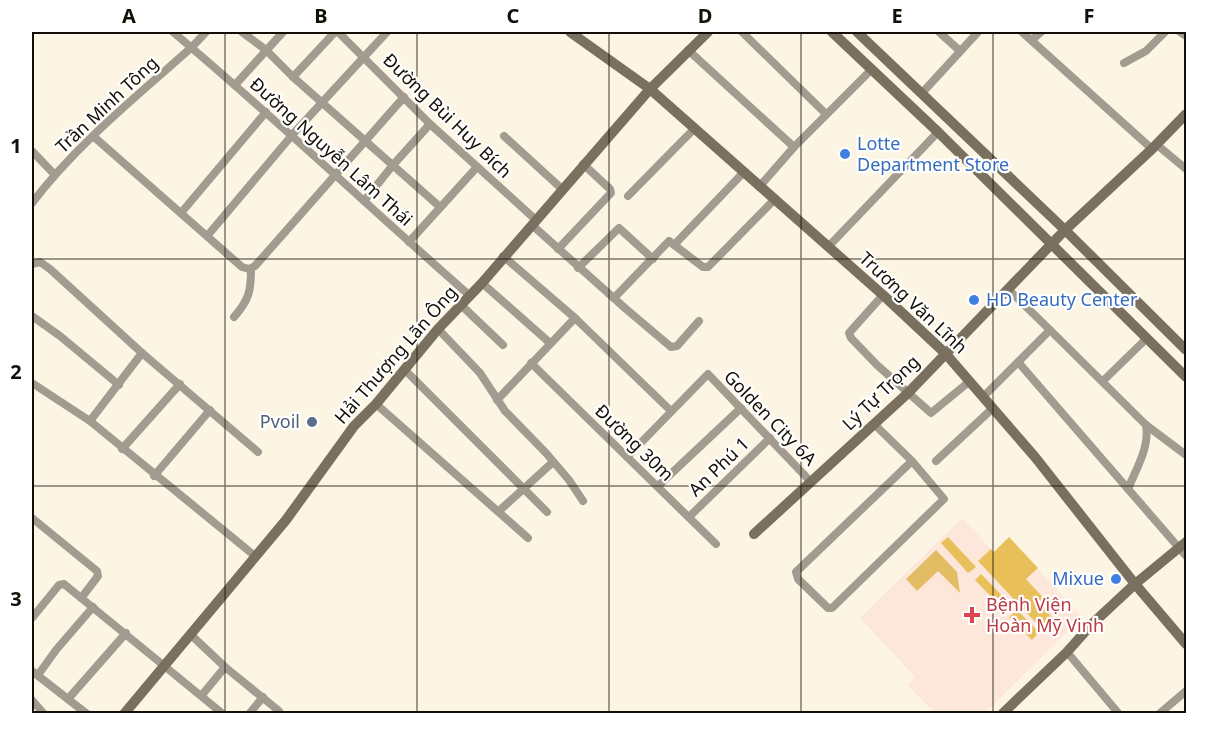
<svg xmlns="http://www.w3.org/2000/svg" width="1218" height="745" font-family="'Noto Sans',sans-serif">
<rect width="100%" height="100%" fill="#fdf5e4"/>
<polygon fill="#fde7da" points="962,518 994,552 1009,537 1082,617 984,714 935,713 907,685 915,677 860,618"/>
<polygon fill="#e3bd64" points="936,550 957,572 960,593 938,571 917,591 906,579"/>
<g fill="#e9bf5a">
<polygon points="948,537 976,567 968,573 941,543"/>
<polygon points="1009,537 1038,568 1026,579 1048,603 1043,608 1053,618 1042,629 978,561 991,549 994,552"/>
<polygon points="981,574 1011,605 1005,611 975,580"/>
<polygon points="1017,610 1039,632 1032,640 1009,617"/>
</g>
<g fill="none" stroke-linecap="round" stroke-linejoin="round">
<g stroke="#a29b90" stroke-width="8">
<path d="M173 32C274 117 370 208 469 295"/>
<polyline points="242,32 266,50 293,77 440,207"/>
<polyline points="338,32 430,124 536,220"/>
<polyline points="742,32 826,114"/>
<polyline points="939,32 960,51"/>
<polyline points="1022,32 1152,149"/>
<polyline points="1180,32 1186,36"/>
<polyline points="1032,40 1041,32"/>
<polyline points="688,50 794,147"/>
<polyline points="1124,63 1146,51 1165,32"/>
<polyline points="293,77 335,32"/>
<polyline points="235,85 283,32"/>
<polyline points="922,93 978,32"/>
<polyline points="93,136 242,267 249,269 255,266 404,97"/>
<polyline points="504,136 562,189"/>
<polyline points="1156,144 1186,169"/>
<polyline points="32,151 54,174"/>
<polyline points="759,187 794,147 871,70"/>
<polyline points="628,196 694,129"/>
<polyline points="364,201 393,165 430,124"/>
<path d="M32 203C77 144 136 97 192 47L206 32"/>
<polyline points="181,213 266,112"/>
<polyline points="532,225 626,309 671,347 677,346 699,321"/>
<polyline points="208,235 293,134 387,32"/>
<polyline points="409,242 477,167"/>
<polyline points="675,244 743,173"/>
<polyline points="828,247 938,132"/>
<polyline points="558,249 611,193 610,189 583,164"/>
<polyline points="503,256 575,318 671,411"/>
<polyline points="32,264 40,262 50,269 142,353 258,452"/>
<polyline points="578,268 619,228 653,259"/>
<polyline points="482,283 550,343"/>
<polyline points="1008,289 1050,330"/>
<polyline points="883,295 849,333 851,338 877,365 931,413 970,381"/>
<polyline points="614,298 669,241 703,267 708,267 774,200"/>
<polyline points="461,305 503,345"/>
<polyline points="32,316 60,336 119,385"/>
<path d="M234 317C249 300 251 291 251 269"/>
<polyline points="438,329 480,373 505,411 546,453 569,480 583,501"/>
<polyline points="531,363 716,544"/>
<polyline points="1019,363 1186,556"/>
<polyline points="405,370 547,512"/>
<polyline points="1103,381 1147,338"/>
<polyline points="32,383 90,421 255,556"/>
<polyline points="984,396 1050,330 1146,425 1186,455"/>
<polyline points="497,400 575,318"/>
<polyline points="376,404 528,538"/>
<polyline points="90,421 142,353"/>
<polyline points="874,424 912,461 944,499 832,608 828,608 798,579 796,572 912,461"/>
<polyline points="122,449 180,384"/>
<polyline points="627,457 708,374 811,482"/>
<polyline points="936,461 993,408"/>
<polyline points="154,476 210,410"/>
<polyline points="658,486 741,408"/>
<path d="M1128 489C1136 469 1150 447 1146 425"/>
<polyline points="499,511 553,462"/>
<polyline points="689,517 770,438"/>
<polyline points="32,518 97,571 98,576 82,597"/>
<polyline points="32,618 59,585 64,584 223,714"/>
<polyline points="190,634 225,667 279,711"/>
<polyline points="1067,652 1119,714"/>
<polyline points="32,671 87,714"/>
<polyline points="38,675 56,650 93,607"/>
<polyline points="202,695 225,667"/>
<polyline points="68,699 126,633"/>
<polyline points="32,700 44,714"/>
<polyline points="249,714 263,697"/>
<polyline points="1159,714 1186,691"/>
</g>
<g stroke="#7a7060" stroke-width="10">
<polyline points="570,32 650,89 883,295 945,353 1035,457 1135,584 1186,644"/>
<polyline points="832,32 938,132 1186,377"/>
<polyline points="857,32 1065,230 1186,350"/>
<polyline points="754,534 908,393 1065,230 1152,149 1186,114"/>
<polyline points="124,714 286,520 354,426 376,404 438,329 482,283 650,89 708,32"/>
<polyline points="1002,714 1067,652 1092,624 1135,584 1186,542"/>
</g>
</g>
<path fill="none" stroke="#140f06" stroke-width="1.5" stroke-opacity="0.55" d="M225 32V714M417 32V714M609 32V714M801 32V714M993 32V714M32 259H1186M32 486H1186"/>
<g fill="#3f7fe0" stroke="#fff" stroke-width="2">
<circle cx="845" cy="154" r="6"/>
<circle cx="974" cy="300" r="6"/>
<circle cx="1116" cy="579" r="6"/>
</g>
<circle fill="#5c6f8a" stroke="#fff" stroke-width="2" cx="312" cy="422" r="6"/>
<path fill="#e0444e" stroke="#fff" stroke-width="2" d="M969 606h6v6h6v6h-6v6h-6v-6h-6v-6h6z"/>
<g text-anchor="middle" stroke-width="4.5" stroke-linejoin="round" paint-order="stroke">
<g font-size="18" fill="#140f06" stroke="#fff">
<text transform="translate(107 105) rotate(-43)" y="6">Trần Minh Tông</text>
<text transform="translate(447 116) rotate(44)" y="6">Đường Bùi Huy Bích</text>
<text transform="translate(331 152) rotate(42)" y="6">Đường Nguyễn Lâm Thái</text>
<text transform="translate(913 303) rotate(43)" y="6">Trương Văn Lĩnh</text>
<text transform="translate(396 355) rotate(-49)" y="6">Hải Thượng Lãn Ông</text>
<text transform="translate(881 393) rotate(-44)" y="6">Lý Tự Trọng</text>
<text transform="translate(770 418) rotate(46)" y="6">Golden City 6A</text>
<text transform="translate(634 443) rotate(44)" y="6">Đường 30m</text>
<text transform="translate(719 467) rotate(-44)" y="6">An Phú 1</text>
</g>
<g font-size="18" fill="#366cbe" stroke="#fff" text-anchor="start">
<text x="857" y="150">Lotte<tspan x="857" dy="21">Department Store</tspan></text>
<text x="986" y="306">HD Beauty Center</text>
<text x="1104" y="585" text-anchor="end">Mixue</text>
</g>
<g font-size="18" fill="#4e5e75" stroke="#fff" text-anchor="end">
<text x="300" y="428">Pvoil</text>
</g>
<g font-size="18" fill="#be3a42" stroke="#fff" text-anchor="start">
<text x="986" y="611">Bệnh Viện<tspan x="986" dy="21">Hoàn Mỹ Vinh</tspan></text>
</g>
</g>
<rect width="1218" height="745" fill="none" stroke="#ffffff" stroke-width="66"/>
<rect x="33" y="33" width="1152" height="679" fill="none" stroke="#140f06" stroke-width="2"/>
<g font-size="20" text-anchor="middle" font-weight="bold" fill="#140f06">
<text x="129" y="23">A</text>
<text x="321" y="23">B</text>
<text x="513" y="23">C</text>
<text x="705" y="23">D</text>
<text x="897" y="23">E</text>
<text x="1089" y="23">F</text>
<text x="16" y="153">1</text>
<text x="16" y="379">2</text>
<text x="16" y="606">3</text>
</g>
</svg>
